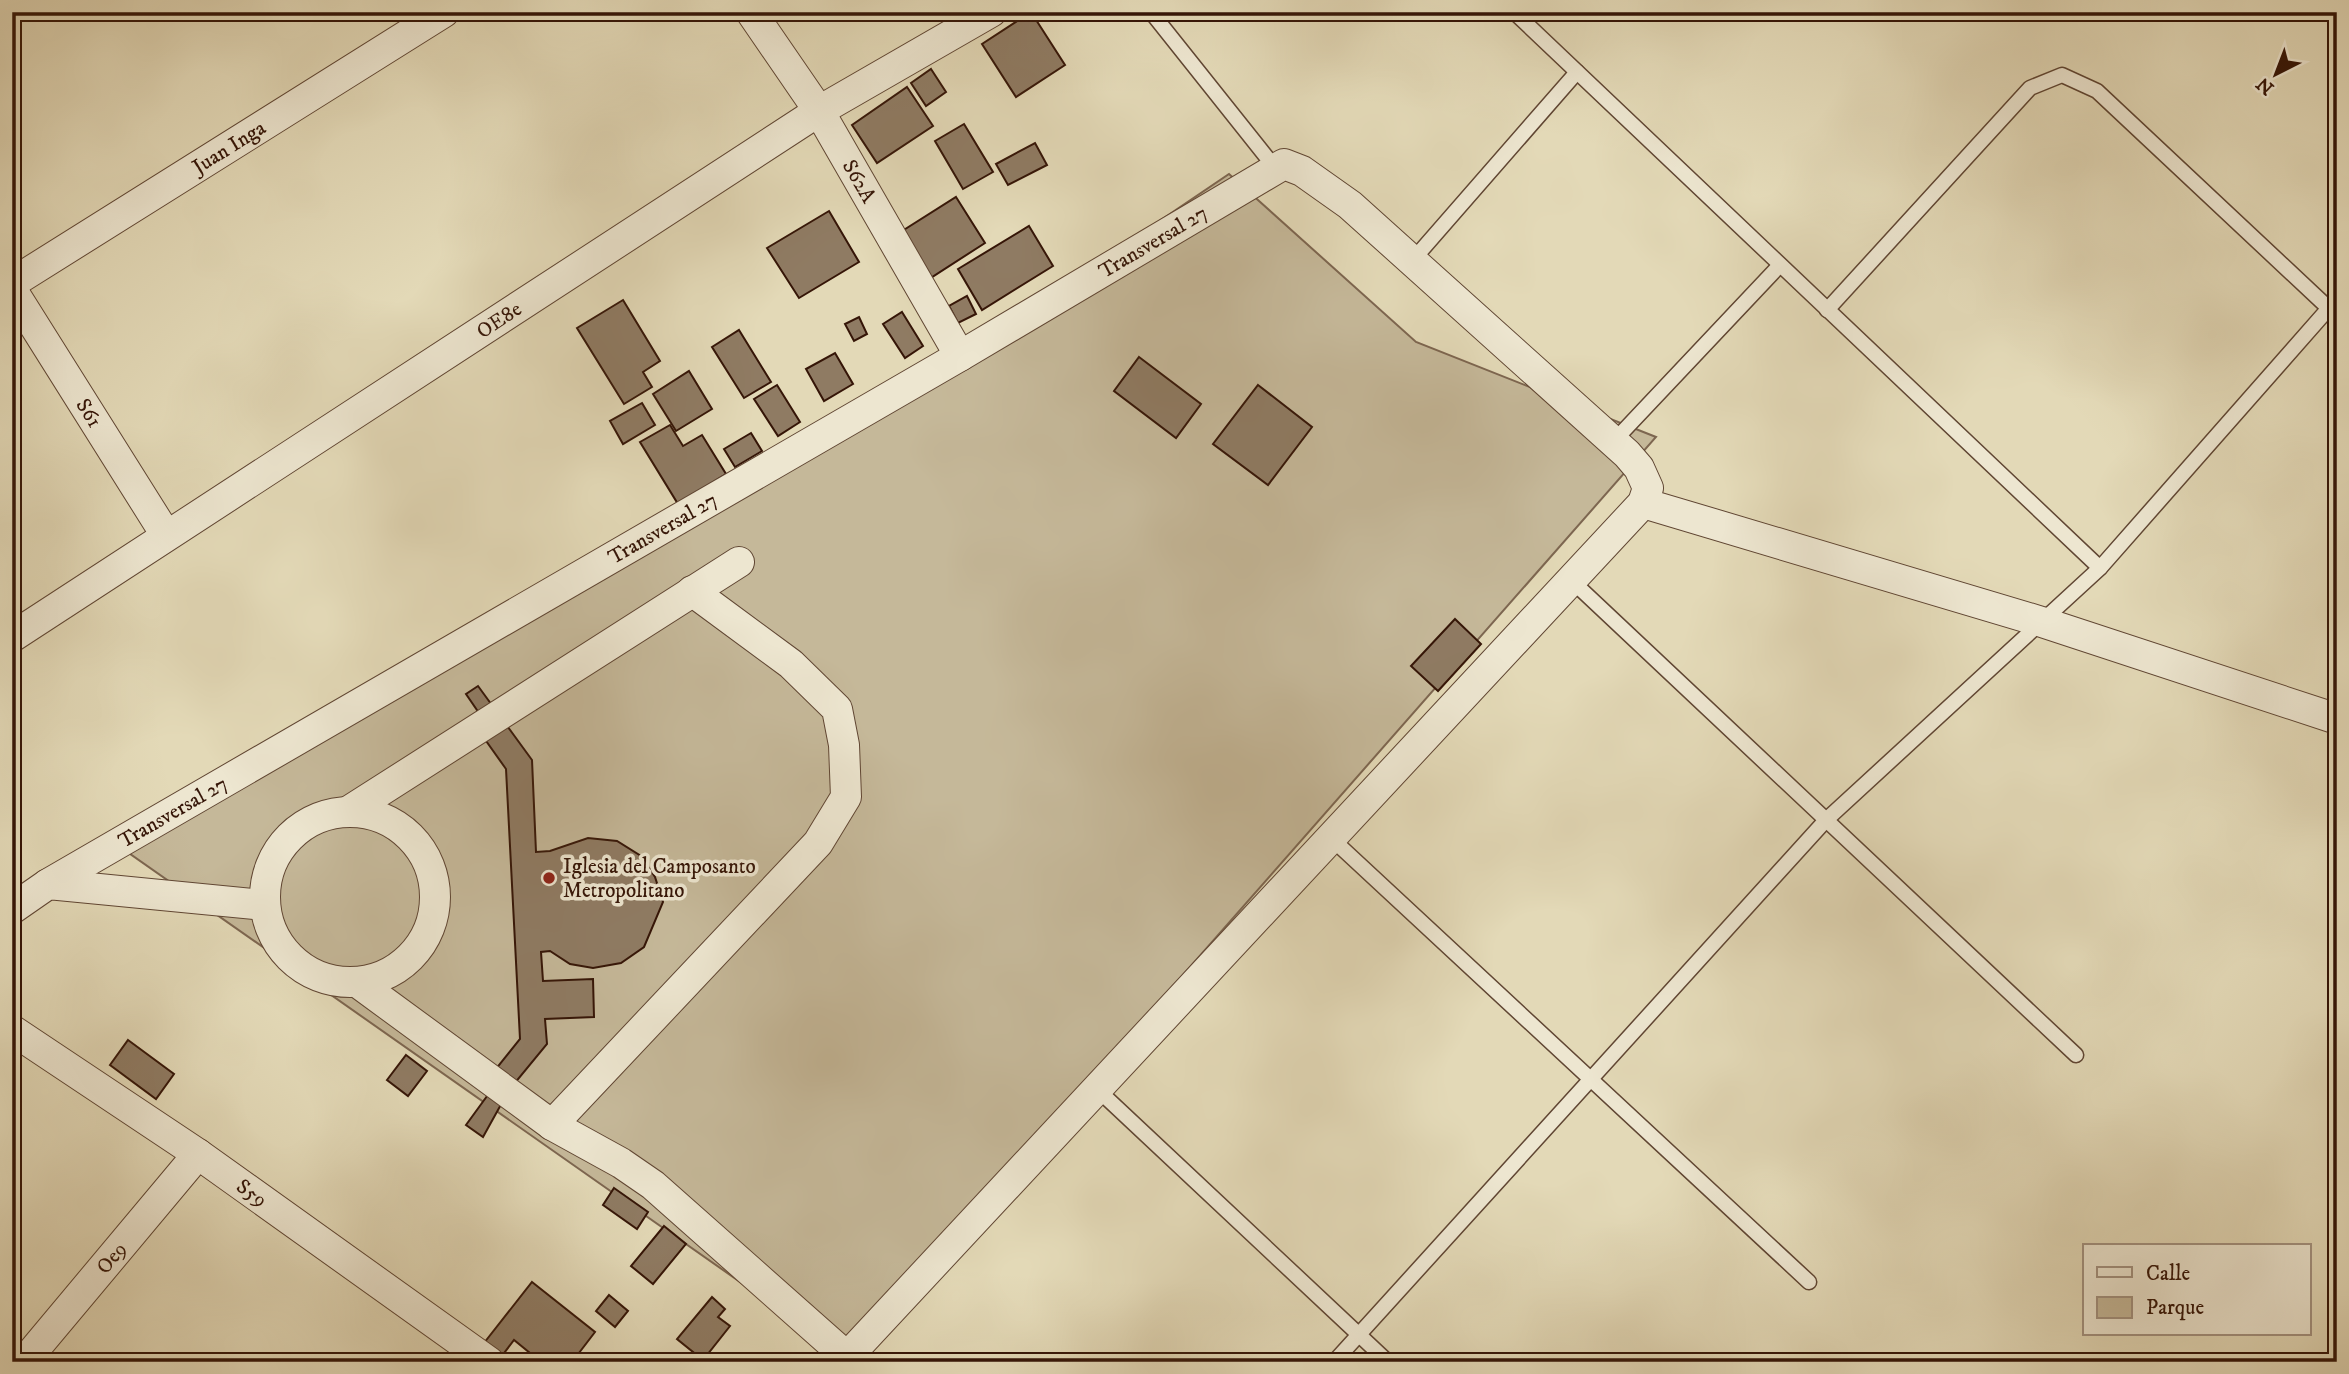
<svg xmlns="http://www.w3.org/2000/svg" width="2349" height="1374" font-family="'IM FELL DW Pica',serif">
<rect width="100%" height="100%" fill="#e3d9b7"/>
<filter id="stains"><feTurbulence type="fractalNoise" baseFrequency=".00286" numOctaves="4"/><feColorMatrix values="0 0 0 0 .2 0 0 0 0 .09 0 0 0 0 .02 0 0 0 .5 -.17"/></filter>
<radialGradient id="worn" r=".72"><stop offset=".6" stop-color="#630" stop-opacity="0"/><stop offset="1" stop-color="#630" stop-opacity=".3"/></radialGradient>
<polygon fill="#c5b899" stroke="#7d6650" stroke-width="2" points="1229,174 1416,342 1656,437 847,1357 116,844 960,356"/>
<g fill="#8f7b63" stroke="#351507" stroke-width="2">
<polygon points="1031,12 1065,65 1016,97 982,44"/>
<polygon points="931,69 946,92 926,106 911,83"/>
<polygon points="907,87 933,126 877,163 852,125"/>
<polygon points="964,124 993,172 963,189 935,141"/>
<polygon points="1035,143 1047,165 1008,185 996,164"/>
<polygon points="956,197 985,243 929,279 899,233"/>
<polygon points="829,211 859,262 799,298 767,248"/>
<polygon points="1029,226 1053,266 982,310 958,269"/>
<polygon points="967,296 976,314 958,323 949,306"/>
<polygon points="623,300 660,361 643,372 652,387 624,404 577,328"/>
<polygon points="902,312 923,346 905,358 883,324"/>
<polygon points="859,317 867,334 854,341 845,324"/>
<polygon points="739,330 771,382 744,398 712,347"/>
<polygon points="835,353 853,384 824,401 806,369"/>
<polygon points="1139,357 1201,404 1176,438 1114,391"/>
<polygon points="689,371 712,409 676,431 653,394"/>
<polygon points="777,385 800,422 778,436 754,399"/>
<polygon points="1258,385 1312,427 1268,485 1213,444"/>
<polygon points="642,403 655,425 623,444 610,421"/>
<polygon points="670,425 683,446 702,435 726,474 678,504 640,442"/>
<polygon points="751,433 762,451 735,467 724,449"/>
<polygon points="1455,619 1481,644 1438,691 1411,666"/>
<polygon points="478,686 532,760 536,852 550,851 588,838 617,841 641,856 655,877 663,902 644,947 621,963 593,968 570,964 550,951 541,952 543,981 593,979 594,1017 545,1019 547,1044 509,1090 483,1137 466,1125 498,1081 491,1075 520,1039 506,769 484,738 492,732 466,694"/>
<polygon points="128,1040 174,1074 156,1099 110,1065"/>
<polygon points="406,1055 427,1071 408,1096 387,1080"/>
<polygon points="614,1188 648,1212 637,1229 603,1205"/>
<polygon points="664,1226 686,1244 653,1284 631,1266"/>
<polygon points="532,1282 595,1332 572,1362 541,1362 514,1340 501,1357 484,1343"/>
<polygon points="609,1295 628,1311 615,1327 596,1311"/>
<polygon points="712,1297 725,1309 718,1317 730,1326 703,1360 677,1339"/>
</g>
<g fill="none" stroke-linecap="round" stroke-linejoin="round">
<g stroke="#604633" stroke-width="17">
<g id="lane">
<polyline points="1151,12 1276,169"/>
<polyline points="1514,12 2100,568"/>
<polyline points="1412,261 1577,72"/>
<polyline points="1827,310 2030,88 2062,75 2097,91 2337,316"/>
<polyline points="1613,442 1780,265"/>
<polyline points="1571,580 2076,1055"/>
<polyline points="1331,838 1809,1282"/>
<polyline points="1097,1089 1388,1362"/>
<polyline points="1334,1362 1826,820 2100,568 2329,308"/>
</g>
</g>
<g stroke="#604633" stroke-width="32">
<g id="street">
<path id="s1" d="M751 12 819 111 960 356"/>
<path id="s2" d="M12 283 444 12"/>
<path id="s3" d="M12 290 166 535"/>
<polyline points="1643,503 2042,622 2337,719"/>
<path id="s4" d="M12 637 819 111 991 12"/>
<polyline points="349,811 739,562"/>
<circle cx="350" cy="897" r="85"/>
<path id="s5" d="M48 884 960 356 1284 164 1302 171 1350 205 1627 454 1639 468 1648 488 1643 503 847 1357 653 1185 621 1163 552 1125 357 982"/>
<polyline points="12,909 48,884 264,905"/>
<path id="s6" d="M12 1030 198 1154 489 1362"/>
<polyline points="552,1125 818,843 846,797 844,745 837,709 791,664 692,591"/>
<path id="s7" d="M24 1362 198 1154"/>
</g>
</g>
<use href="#lane" stroke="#ede6d0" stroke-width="14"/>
<use href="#street" stroke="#ede6d0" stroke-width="30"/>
</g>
<circle fill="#8f2418" stroke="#ede6d0" stroke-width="2.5" cx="549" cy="878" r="7"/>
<g text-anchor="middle" stroke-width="7" stroke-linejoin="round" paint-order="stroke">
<g font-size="21" fill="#351507" stroke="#ede6d0">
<text dy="7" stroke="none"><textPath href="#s2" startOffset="256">Juan Inga</textPath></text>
<text dy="7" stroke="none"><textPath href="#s1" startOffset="201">S62A</textPath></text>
<text dy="7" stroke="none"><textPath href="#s5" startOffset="1278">Transversal 27</textPath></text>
<text dy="7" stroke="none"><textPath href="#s4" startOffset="581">OE8e</textPath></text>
<text dy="7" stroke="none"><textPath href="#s3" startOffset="145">S61</textPath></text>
<text dy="7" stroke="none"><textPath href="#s5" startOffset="710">Transversal 27</textPath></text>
<text dy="7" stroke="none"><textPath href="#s5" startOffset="144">Transversal 27</textPath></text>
<text dy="7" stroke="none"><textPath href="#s6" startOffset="290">S59</textPath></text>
<text dy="7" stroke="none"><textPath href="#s7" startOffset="136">Oe9</textPath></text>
</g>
<g font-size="21" fill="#351507" stroke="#ede6d0" text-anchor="start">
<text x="563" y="873">Iglesia del Camposanto<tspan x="563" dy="24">Metropolitano</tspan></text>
</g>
</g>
<rect width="2349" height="1374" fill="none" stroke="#e3d9b7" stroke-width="42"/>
<rect x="14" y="14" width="2321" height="1346" fill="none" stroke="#351507" stroke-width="3.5"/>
<rect x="21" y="21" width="2307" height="1332" fill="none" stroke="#351507" stroke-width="2"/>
<rect x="2083" y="1244" width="228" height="91" fill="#ede6d0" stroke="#a39280" stroke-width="2"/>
<rect x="2097" y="1267" width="35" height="10" fill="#ede6d0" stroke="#a39280" stroke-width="2"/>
<text x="2146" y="1280" font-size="21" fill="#351507">Calle</text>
<rect x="2097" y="1297" width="35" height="21" fill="#c5b899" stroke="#a39280" stroke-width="2"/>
<text x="2146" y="1314" font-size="21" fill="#351507">Parque</text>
<g transform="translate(2276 74) rotate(222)" stroke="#ede6d0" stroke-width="5" paint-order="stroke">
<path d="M0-5L12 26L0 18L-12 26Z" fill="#351507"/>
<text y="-10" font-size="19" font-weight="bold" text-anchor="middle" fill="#351507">N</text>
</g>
<rect width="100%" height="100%" filter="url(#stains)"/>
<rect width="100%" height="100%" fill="url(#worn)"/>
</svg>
